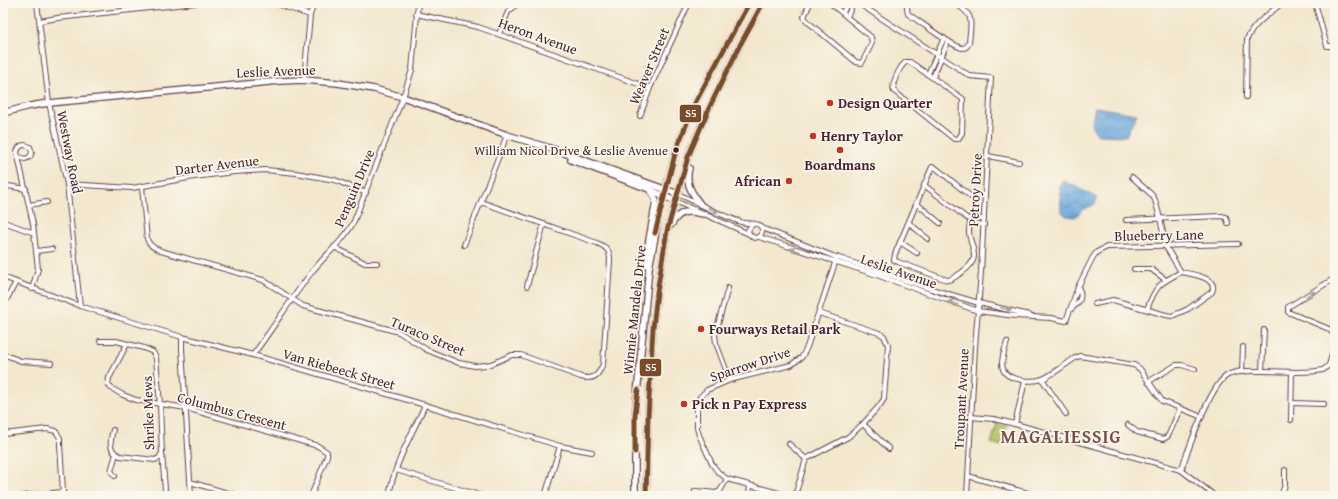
<svg xmlns="http://www.w3.org/2000/svg" width="1338" height="499" font-family="'Gentium Book Plus',serif">
<defs>
<pattern id="water-waves" width="16" height="10" patternUnits="userSpaceOnUse"><rect width="16" height="10" fill="#69a7db"/><path d="M0 5q4-4 8 0t8 0" fill="none" stroke="#5887b2"/></pattern>
</defs>
<rect width="100%" height="100%" fill="#fbf7ec"/>
<filter id="ink" filterUnits="userSpaceOnUse"><feTurbulence type="fractalNoise" baseFrequency=".025" numOctaves="2"/><feDisplacementMap in="SourceGraphic" scale="8" xChannelSelector="R" yChannelSelector="G"/><feConvolveMatrix kernelMatrix="1 2 1 2 8 2 1 2 1" color-interpolation-filters="sRGB"/></filter>
<filter id="wash" filterUnits="userSpaceOnUse"><feTurbulence type="fractalNoise" baseFrequency=".012" numOctaves="4" result="noise"/><feDisplacementMap in="SourceGraphic" scale="16" xChannelSelector="R" yChannelSelector="G"/><feGaussianBlur stdDeviation="0.9" result="paint"/><feColorMatrix in="noise" values="0 0 0 0 0 0 0 0 0 0 0 0 0 0 0 0 0 1.4 0 .05"/><feComposite in="paint" operator="in"/></filter>
<g filter="url(#wash)">
<rect width="100%" height="100%" fill="#f3e7cd"/>
<polygon fill="#b1c367" stroke="#7e7149" points="997,423 1007,426 1001,446 991,443"/>
<g fill="url(#water-waves)" stroke="#5a6383">
<polygon points="1095,107 1137,114 1126,136 1098,135 1091,126"/>
<path d="M1063 180 1097 198C1096 207 1089 206 1083 210 1080 212 1078 215 1075 217L1066 216 1061 211 1060 184Z"/>
</g>
</g>
<g filter="url(#ink)">
<g fill="none" stroke-linecap="round" stroke-linejoin="round">
<g stroke="#633d43" stroke-width="6">
<g id="street">
<polyline points="37,3 49,103 67,184 80,306"/>
<polyline points="274,3 310,15"/>
<polyline points="810,3 804,17 808,22 856,62 862,63 872,43 871,37 830,3"/>
<polyline points="858,3 970,76 991,78 981,272 975,347 967,496"/>
<path d="M908 3 907 9 908 14C918 20 954 48 963 48 967 48 968 45 969 42 971 20 975 15 954 3"/>
<polyline points="1315,3 1327,46 1335,46"/>
<polyline points="843,13 847,3"/>
<polyline points="416,14 478,27 650,88"/>
<polyline points="847,17 853,3"/>
<polyline points="40,21 58,18 195,3"/>
<polyline points="499,34 508,12 518,3"/>
<path d="M906 62H910L963 99 962 133 958 139H954L894 91C891 84 900 66 906 62Z"/>
<polyline points="928,74 944,38"/>
<polyline points="933,77 948,41"/>
<polyline points="304,80 310,15 314,3"/>
<path d="M1246 97 1247 39C1254 23 1269 14 1282 3"/>
<polyline points="640,116 650,88 689,3"/>
<polyline points="988,156 1019,162"/>
<path d="M19 157 25 159 30 157 32 152 30 147C24 143 19 145 17 152L33 224 38 269 32 289"/>
<polyline points="1132,177 1152,195 1155,200 1160,218 1166,247 1181,272"/>
<polyline points="67,184 132,188 194,177 234,172 266,170 296,173 335,180 366,193"/>
<polyline points="924,185 968,219"/>
<polyline points="8,186 26,189"/>
<path d="M142 187 147 239C149 246 155 248 161 251L263 280 303 306 399 332 427 350 459 363 475 366 486 365 491 364 512 355H521L581 377C594 380 598 376 603 364L610 260C610 250 606 247 597 243L481 202"/>
<path d="M678 194C699 203 719 215 741 222 746 224 757 223 759 225 766 230 760 238 754 238L749 234 748 230 752 225"/>
<polyline points="675,201 749,234"/>
<polyline points="916,203 940,223"/>
<polyline points="29,205 47,202"/>
<path d="M970 219 975 208V200L936 168 932 167 895 254 894 260 898 262 947 280C952 280 956 276 961 273 988 254 964 246 970 223"/>
<polyline points="971,219 984,219"/>
<polyline points="1126,220 1221,216 1226,217 1228,223"/>
<polyline points="4,222 34,233"/>
<polyline points="909,223 928,239"/>
<polyline points="971,223 984,225"/>
<polyline points="762,228 833,256 928,288 979,303 1029,315"/>
<polyline points="759,237 871,273 978,311 1015,316 1051,318 1066,321 1078,287 1093,257 1097,252 1107,247 1238,244"/>
<polyline points="900,242 917,253"/>
<polyline points="464,245 507,135"/>
<polyline points="334,247 365,263 377,263"/>
<polyline points="36,251 52,249"/>
<polyline points="1134,269 1151,269 1166,280"/>
<polyline points="3,277 80,306 182,337 253,355 425,405 560,446 592,452"/>
<polyline points="527,286 544,223"/>
<polyline points="728,288 715,335 716,343 730,380"/>
<path d="M1095 304 1113 300 1166 315 1172 316 1188 309 1212 292C1219 277 1190 274 1181 272"/>
<polyline points="3,306 16,282"/>
<path d="M1071 309C1079 303 1084 297 1078 287"/>
<path d="M1147 309C1156 286 1158 284 1181 272"/>
<polyline points="1335,336 1329,329 1288,312 1288,307 1335,278"/>
<polyline points="182,337 182,349 191,496"/>
<path d="M100 341H116L144 348 153 352 156 358 160 404 162 453 159 458 155 460 120 456C108 451 110 441 113 430"/>
<path d="M1007 342C1005 350 1000 361 1003 369 1006 380 1032 383 1042 379 1051 376 1066 364 1075 358L1080 356 1134 365 1140 369 1162 401 1202 417"/>
<polyline points="127,344 109,378 108,384 111,388 123,395 136,400 186,408 318,446 327,452 327,456 311,496"/>
<polyline points="3,354 21,361 51,363"/>
<path d="M253 355C273 328 291 299 311 273 325 255 345 240 354 221L403 97 412 70 418 3"/>
<polyline points="1262,371 1264,330"/>
<polyline points="1242,372 1243,347"/>
<polyline points="1042,379 1066,414"/>
<polyline points="1148,382 1176,365 1182,365 1195,369"/>
<polyline points="1292,403 1324,404"/>
<polyline points="971,417 994,419 1015,424 1181,470 1215,496"/>
<polyline points="1291,420 1292,372"/>
<polyline points="863,424 889,449"/>
<polyline points="1015,424 1025,381"/>
<polyline points="1128,425 1137,432 1163,439 1167,437 1169,434 1180,409"/>
<polyline points="3,434 47,429 56,431 60,438 60,445 63,492 62,496"/>
<polyline points="789,444 806,459"/>
<polyline points="162,454 165,489"/>
<polyline points="396,470 482,496"/>
<path d="M1181 470C1189 449 1210 384 1228 375 1238 370 1251 371 1262 371 1282 371 1304 374 1323 370L1329 365 1335 344"/>
<polyline points="115,476 111,471 116,454"/>
<polyline points="968,476 1038,496"/>
<polyline points="190,482 238,496"/>
<polyline points="695,491 716,493 720,491 727,479"/>
<polyline points="24,496 63,492"/>
<path d="M389 496C394 464 412 434 425 405"/>
<polyline points="545,496 560,446"/>
<polyline points="749,496 750,486"/>
<polyline points="790,496 727,479 718,472 712,464 699,435 697,428 697,404 700,397 707,390 730,380 791,365 802,357 807,347 837,257"/>
<polyline points="795,496 806,459 848,437 863,424 880,405 884,399 888,345 884,336 879,333 819,313"/>
<polyline points="1281,496 1285,485 1285,470"/>
</g>
</g>
<g stroke="#633d43" stroke-width="8">
<g id="secondary">
<polyline points="3,113 30,106 49,103 280,81 304,80 338,83 374,89 403,97 507,135 553,149 678,194"/>
<polyline points="571,160 649,189 675,201"/>
<path d="M689 168C685 183 691 192 700 204"/>
<path d="M671 225C681 209 686 211 704 214"/>
<polyline points="648,266 646,257 656,201 653,194 649,189"/>
<polyline points="635,496 635,415 649,268 659,216 676,150 695,103 749,3"/>
<polyline points="646,496 648,417 653,328 657,292 667,231 688,157 696,138 710,106 740,45 763,3"/>
</g>
</g>
<use href="#street" stroke="#fff" stroke-width="4"/>
<use href="#secondary" stroke="#fff" stroke-width="5.5"/>
<g stroke="#fbf7ec" stroke-width="8">
<g id="bus-1">
<polyline points="655,233 676,150 695,103 749,3"/>
<polyline points="635,452 635,415 638,390"/>
<polyline points="646,496 648,417 653,328 657,292 667,231 688,157 710,106 740,45 763,3"/>
</g>
</g>
<use href="#bus-1" stroke="#7a4b2a" stroke-width="5"/>
</g>
<defs><path id="oneway-solid" d="M-6-.8H1V-3.2L6.5 0L1 3.2V.8H-6Z"/></defs>
<g fill="#ae9aa0">
<use href="#oneway-solid" transform="translate(713 210) rotate(25)"/>
<use href="#oneway-solid" transform="translate(795 250) rotate(-162)"/>
<use href="#oneway-solid" transform="translate(1310 294) rotate(-32)"/>
<use href="#oneway-solid" transform="translate(953 303) rotate(-160)"/>
<use href="#oneway-solid" transform="translate(1006 309) rotate(14)"/>
</g>
</g>
<g fill="#c8321e" stroke="#fbf7ec" stroke-width="1.5">
<circle cx="830" cy="103" r="4"/>
<circle cx="813" cy="136" r="4"/>
<circle cx="840" cy="150" r="4"/>
<circle cx="789" cy="181" r="4"/>
<circle cx="701" cy="329" r="4"/>
<circle cx="684" cy="404" r="4"/>
</g>
<circle fill="#4a1f2b" stroke="#fbf7ec" stroke-width="1.5" cx="676" cy="150" r="3.5"/>
<g text-anchor="middle" stroke-width="3.5" stroke-linejoin="round" paint-order="stroke">
<g font-size="13" fill="#4a1f2b" stroke="#fbf7ec" text-anchor="end">
<text x="668" y="155">William Nicol Drive &amp; Leslie Avenue</text>
</g>
<g font-size="14" fill="#4a1f2b" stroke="#fbf7ec">
<text transform="translate(538 36) rotate(20)" y="5">Heron Avenue</text>
<text transform="translate(649 66) rotate(-67)" y="5">Weaver Street</text>
<text transform="translate(276 71) rotate(-2)" y="5">Leslie Avenue</text>
<text transform="translate(70 152) rotate(79)" y="5">Westway Road</text>
<text transform="translate(217 165) rotate(-7)" y="5">Darter Avenue</text>
<text transform="translate(354 188) rotate(-67)" y="5">Penguin Drive</text>
<text transform="translate(975 190) rotate(-87)" y="5">Petroy Drive</text>
<text transform="translate(1159 235) rotate(-1)" y="5">Blueberry Lane</text>
<text transform="translate(899 271) rotate(19)" y="5">Leslie Avenue</text>
<text transform="translate(634 310) rotate(-84)" y="5">Winnie Mandela Drive</text>
<text transform="translate(428 336) rotate(23)" y="5">Turaco Street</text>
<text transform="translate(750 364) rotate(-18)" y="5">Sparrow Drive</text>
<text transform="translate(339 369) rotate(16)" y="5">Van Riebeeck Street</text>
<text transform="translate(961 399) rotate(-87)" y="5">Troupant Avenue</text>
<text transform="translate(232 411) rotate(15)" y="5">Columbus Crescent</text>
<text transform="translate(148 413) rotate(-92)" y="5">Shrike Mews</text>
</g>
<g font-size="14" font-weight="bold" fill="#4a1f2b" stroke="#fbf7ec" text-anchor="start">
<text x="838" y="108">Design Quarter</text>
<text x="821" y="141">Henry Taylor</text>
<text x="840" y="170" text-anchor="middle">Boardmans</text>
<text x="781" y="186" text-anchor="end">African</text>
<text x="709" y="334">Fourways Retail Park</text>
<text x="692" y="409">Pick n Pay Express</text>
</g>
<g font-size="18" font-weight="bold" letter-spacing="1" fill="#7b4f49" stroke="#fbf7ec">
<text x="1061" y="443">MAGALIESSIG</text>
</g>
</g>
<g stroke="#fbf7ec" stroke-width="1.5">
<rect x="679" y="104" width="23" height="19" rx="4" fill="#7a4b2a"/>
<rect x="639" y="358" width="23" height="19" rx="4" fill="#7a4b2a"/>
</g>
<g font-size="11" text-anchor="middle" font-weight="bold" fill="#fff">
<text x="691" y="117">S5</text>
<text x="651" y="371">S5</text>
</g>
<rect width="1338" height="499" fill="none" stroke="#fbf7ec" stroke-width="16"/>
</svg>
